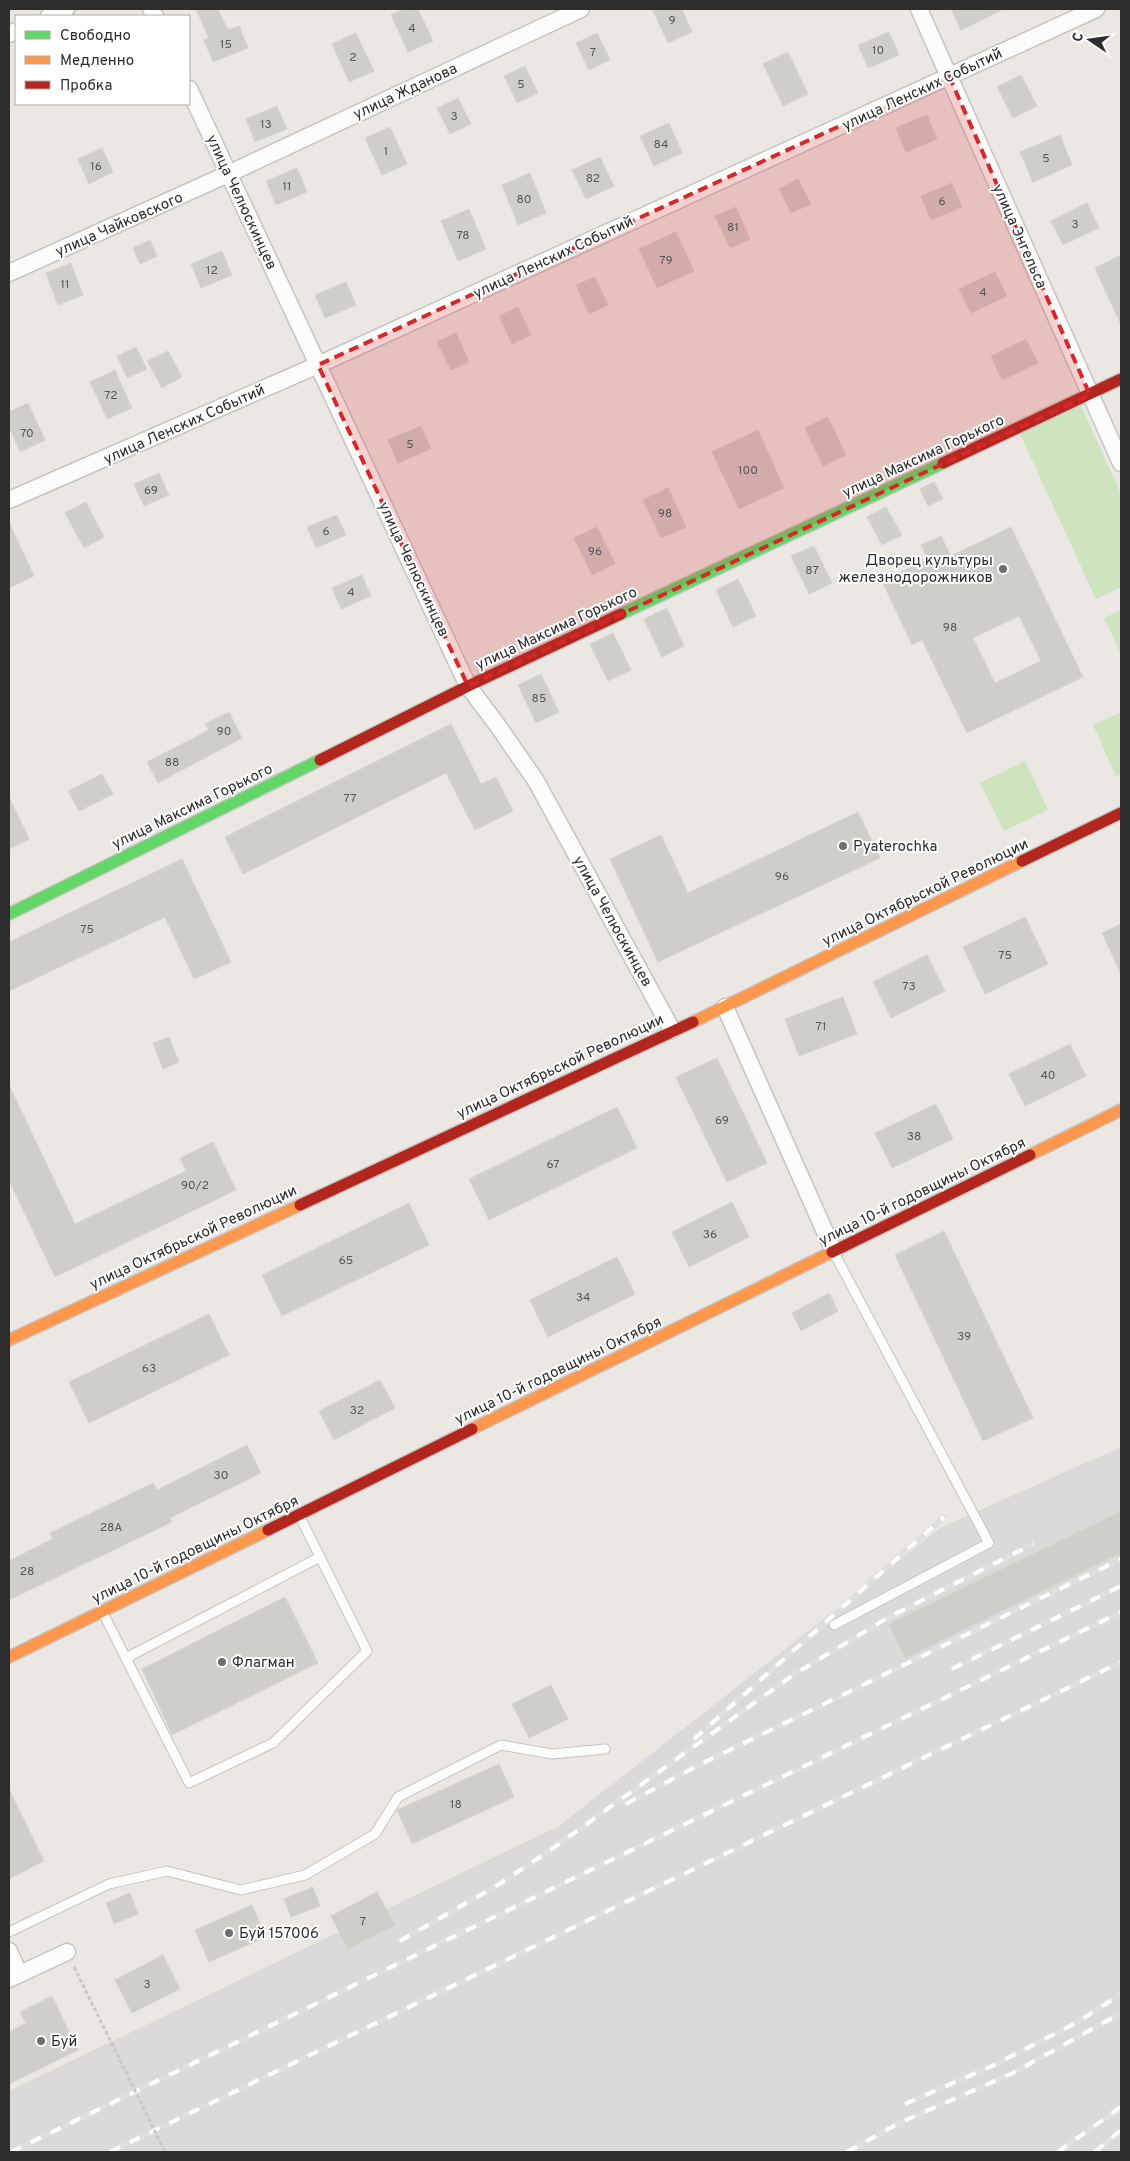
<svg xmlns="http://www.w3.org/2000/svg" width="1130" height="2161" font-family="Overpass,sans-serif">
<rect width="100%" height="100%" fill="#ebe8e4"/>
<polygon fill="#dcd9db" points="1121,1447 1121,2152 9,2152 9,2091 559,1826 940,1528"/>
<g fill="#cde4bf">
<polygon points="1081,406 1121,494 1121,587 1096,599 1020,434"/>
<polygon points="1121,610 1121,654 1104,618"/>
<polygon points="1121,712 1121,774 1116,776 1093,725"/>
<polygon points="1025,761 1048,810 1004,831 980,783"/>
</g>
<g fill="#d0cecb" stroke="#d6d4d0" fill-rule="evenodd">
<polygon points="196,9 218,9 228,30 239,26 248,48 213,62 204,40 209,38"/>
<polygon points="404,9 418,9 433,41 408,52 391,15"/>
<polygon points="652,9 682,9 692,32 668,43"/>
<polygon points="951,9 1004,9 961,30"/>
<polygon points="889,32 899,55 868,68 858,45"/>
<polygon points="356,33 374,71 349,82 332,44"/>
<polygon points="597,33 610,60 589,70 576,43"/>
<polygon points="788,52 808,94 783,106 763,64"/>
<polygon points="525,66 538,93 517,103 504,76"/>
<polygon points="1021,75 1037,106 1013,118 997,87"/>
<polygon points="458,98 471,124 450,134 437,108"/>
<polygon points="277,106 287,129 255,142 246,119"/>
<polygon points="927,115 937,139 906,152 896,128"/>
<polygon points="669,123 682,153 654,166 640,136"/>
<polygon points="390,127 407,164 382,175 365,138"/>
<polygon points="1060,135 1072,165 1033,182 1020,152"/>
<polygon points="102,148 113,172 89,184 78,159"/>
<polygon points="600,157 614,186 586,199 572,170"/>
<polygon points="297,168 307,192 276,205 266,181"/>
<polygon points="530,173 546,213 518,225 502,185"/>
<polygon points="798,179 811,204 791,213 779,189"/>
<polygon points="952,183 962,207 931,220 921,196"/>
<polygon points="1087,203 1099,228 1063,245 1051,221"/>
<polygon points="736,207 750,239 730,248 715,216"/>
<polygon points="469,209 486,249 458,261 441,221"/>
<polygon points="676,232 694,271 657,288 639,249"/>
<polygon points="150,240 157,256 140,264 133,248"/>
<polygon points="222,251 232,275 201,288 191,264"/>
<polygon points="1121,255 1121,325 1095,268"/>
<polygon points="71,263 83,295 58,305 46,273"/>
<polygon points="995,272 1007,296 971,313 959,289"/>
<polygon points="595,277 608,305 589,314 576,285"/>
<polygon points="346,282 356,305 325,318 315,295"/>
<polygon points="518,307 531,335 512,344 499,316"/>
<polygon points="456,333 469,362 451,370 437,342"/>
<polygon points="1026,339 1038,363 1002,380 991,356"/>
<polygon points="136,347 147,369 127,378 117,356"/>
<polygon points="168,351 182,377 162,388 147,361"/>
<polygon points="115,370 132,408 107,419 90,382"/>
<polygon points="28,403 45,440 20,452 9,427 9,412"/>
<polygon points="828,417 846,455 823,466 805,428"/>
<polygon points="421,426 431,449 398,463 388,440"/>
<polygon points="758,430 784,488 739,509 712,452"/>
<polygon points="159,473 169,495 144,506 134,484"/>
<polygon points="934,482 943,499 928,506 920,489"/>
<polygon points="668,488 686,527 661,538 643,500"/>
<polygon points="86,502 104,537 84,548 65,513"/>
<polygon points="886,507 902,535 882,545 867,517"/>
<polygon points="337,515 346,535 316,548 307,527"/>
<polygon points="9,522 34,576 9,588"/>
<polygon points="597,527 615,564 592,575 574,538"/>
<path d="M1011 527 1083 677 967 733 922 640 912 645 882 581 928 559 921 545 941 536 951 556ZM1019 616 1041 661 995 683 973 638Z"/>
<polygon points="814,546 832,583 809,594 791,556"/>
<polygon points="362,575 371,596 341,609 332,588"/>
<polygon points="738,579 756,616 733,627 716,590"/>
<polygon points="667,608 684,646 662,657 644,619"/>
<polygon points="613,633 631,670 608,681 590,644"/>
<polygon points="541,674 559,712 536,723 518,685"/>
<polygon points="229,712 242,738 158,783 147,762 209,730 205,724"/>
<polygon points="451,724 481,784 496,777 513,811 475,830 446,773 243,874 225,837"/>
<polygon points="102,774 113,794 79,811 68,791"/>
<polygon points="9,797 29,839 9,849"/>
<polygon points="858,812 880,858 658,962 610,859 661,835 688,893"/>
<polygon points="182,859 231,962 194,979 165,917 9,991 9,942"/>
<polygon points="1025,917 1048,964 985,994 963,947"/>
<polygon points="1121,924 1121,974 1102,933"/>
<polygon points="927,955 945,991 891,1018 873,982"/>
<polygon points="843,997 857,1034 799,1056 785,1019"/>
<polygon points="169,1037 179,1062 163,1069 153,1043"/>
<polygon points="1070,1044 1086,1076 1025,1106 1009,1074"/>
<polygon points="717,1058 767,1163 727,1182 676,1077"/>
<polygon points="9,1085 75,1224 186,1171 180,1158 213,1142 236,1190 55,1277 9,1180"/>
<polygon points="936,1104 953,1139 892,1168 875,1133"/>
<polygon points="617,1107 637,1148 489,1220 469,1179"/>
<polygon points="732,1202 749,1237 689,1267 672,1232"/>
<polygon points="409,1203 429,1245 282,1316 262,1275"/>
<polygon points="944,1231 1033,1418 983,1441 895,1255"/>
<polygon points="617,1257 635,1294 548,1337 530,1300"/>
<polygon points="829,1293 838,1311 801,1331 792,1313"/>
<polygon points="209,1314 229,1355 89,1423 69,1382"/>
<polygon points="380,1380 395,1408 334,1440 319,1411"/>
<polygon points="247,1445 261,1473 170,1518 172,1522 9,1600 9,1561 53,1539 50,1533 153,1483 157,1490"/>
<polygon points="1121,1511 1121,1553 905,1658 889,1624"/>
<polygon points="285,1597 318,1663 172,1735 142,1669"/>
<polygon points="551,1685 568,1719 529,1738 512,1704"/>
<polygon points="499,1764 514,1797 412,1844 397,1810"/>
<polygon points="9,1789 44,1861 9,1879"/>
<polygon points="313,1887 320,1906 291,1917 284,1899"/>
<polygon points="377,1892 395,1925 348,1949 331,1916"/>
<polygon points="130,1893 138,1914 114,1924 106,1903"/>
<polygon points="252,1905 266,1937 209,1962 195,1930"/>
<polygon points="163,1955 180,1989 132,2013 115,1980"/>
<polygon points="52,1996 78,2050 9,2084 9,2032 26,2023 20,2012"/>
</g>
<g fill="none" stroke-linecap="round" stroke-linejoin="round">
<g stroke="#c5c4c4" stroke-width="11">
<g id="lane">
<polyline points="102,1611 189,1783 273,1743 367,1651 299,1515"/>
<polyline points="834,1625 989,1543 834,1253"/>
<polyline points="126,1658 320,1557"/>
<polyline points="9,1932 109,1884 167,1871 241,1890 305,1875 375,1834 398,1797 501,1745 552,1754 605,1749"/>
</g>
</g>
<g stroke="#c5c4c4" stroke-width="19">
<g id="street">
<polyline points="151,9 155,16"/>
<polyline points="919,9 1121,463"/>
<polyline points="49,16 66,9"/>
<polyline points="9,34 16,31"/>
<polyline points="189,89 468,686 498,726 536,781 672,1030"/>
<polyline points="9,273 228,174 581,9"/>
<polyline points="9,500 318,365 1096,9"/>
<polyline points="725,1007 834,1252"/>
<polyline points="9,1951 19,1974"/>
<polyline points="9,1979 67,1952"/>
</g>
</g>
<g stroke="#c5c4c4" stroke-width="14">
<g id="fast">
<polyline points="621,614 943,463"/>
<polyline points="9,914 320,760"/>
</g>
</g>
<g stroke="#c5c4c4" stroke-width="14">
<g id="slow">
<polyline points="693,1022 1022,861"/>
<polyline points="1030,1155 1121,1110"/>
<polyline points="9,1340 300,1205"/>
<polyline points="472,1429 832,1252"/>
<polyline points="9,1657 268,1530"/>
</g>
</g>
<g stroke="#c5c4c4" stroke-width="14">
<g id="jam">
<polyline points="943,463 1121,379"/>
<polyline points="320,760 468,686 621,614"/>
<polyline points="1022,861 1121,813"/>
<polyline points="300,1205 693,1022"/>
<polyline points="832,1252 1030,1155"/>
<polyline points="268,1530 472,1429"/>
</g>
</g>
<polyline stroke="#c8c8c8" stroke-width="3" stroke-dasharray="4 2.5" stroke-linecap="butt" points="74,1967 117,2054"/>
<use href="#lane" stroke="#fcfcfb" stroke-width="9"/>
<use href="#street" stroke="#fcfcfb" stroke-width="16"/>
<use href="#fast" stroke="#63d668" stroke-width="11"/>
<use href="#slow" stroke="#ff974d" stroke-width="11"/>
<use href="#jam" stroke="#b3261e" stroke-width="11"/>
<g stroke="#dfdfe1" stroke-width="5.5">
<g id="rail">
<polyline points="952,1669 1121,1586"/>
<polyline points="694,1739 944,1517"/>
<polyline points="626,1804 697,1766 1121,1559"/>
<polyline points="400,1941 498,1885 552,1849 793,1675 889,1617 1033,1544"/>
<polyline points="905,2104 992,2066 1076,2023 1121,1994"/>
<polyline points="11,2152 1121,1612"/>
<polyline points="110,2152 1121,1662"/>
<polyline points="847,2152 899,2123 1013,2073 1121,2013"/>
<polyline points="1058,2152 1121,2107"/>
<polyline points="1095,2152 1121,2130"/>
</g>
</g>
<use href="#rail" stroke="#fff" stroke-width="4" stroke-dasharray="11" stroke-linecap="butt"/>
<polyline stroke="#c8c8c8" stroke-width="3" stroke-dasharray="4 2.5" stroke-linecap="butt" points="117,2054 165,2152"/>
</g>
<path fill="#d62828" fill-opacity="0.2" stroke="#d62828" stroke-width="4" stroke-dasharray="10 6" stroke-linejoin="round" d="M949 76 1090 395 468 686 318 365Z"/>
<g fill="#706e6d" stroke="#fff" stroke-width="2">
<circle cx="1003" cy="569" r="5"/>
<circle cx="843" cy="846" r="5"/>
<circle cx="222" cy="1662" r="5"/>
<circle cx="229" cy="1933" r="5"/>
<circle cx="41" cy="2041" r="5"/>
</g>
<g text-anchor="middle" stroke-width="4" stroke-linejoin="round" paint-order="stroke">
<g font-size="12" fill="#585756">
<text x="672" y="24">9</text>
<text x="412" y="32">4</text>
<text x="226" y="48">15</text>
<text x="878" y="54">10</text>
<text x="593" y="56">7</text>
<text x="353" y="61">2</text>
<text x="521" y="88">5</text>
<text x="454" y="120">3</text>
<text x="266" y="128">13</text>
<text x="661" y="148">84</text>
<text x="386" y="155">1</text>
<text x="1046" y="162">5</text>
<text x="96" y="170">16</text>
<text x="593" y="182">82</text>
<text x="287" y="190">11</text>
<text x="524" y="203">80</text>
<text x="942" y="205">6</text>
<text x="1075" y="228">3</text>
<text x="733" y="231">81</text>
<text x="463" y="239">78</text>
<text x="666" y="264">79</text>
<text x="212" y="274">12</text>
<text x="65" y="288">11</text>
<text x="983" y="296">4</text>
<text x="111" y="399">72</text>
<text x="27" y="437">70</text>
<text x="410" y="448">5</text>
<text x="748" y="474">100</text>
<text x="151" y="494">69</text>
<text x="665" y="517">98</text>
<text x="326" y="535">6</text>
<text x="595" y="555">96</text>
<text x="812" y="574">87</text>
<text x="351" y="596">4</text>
<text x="950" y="631">98</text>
<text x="539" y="702">85</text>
<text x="224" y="735">90</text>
<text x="172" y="766">88</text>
<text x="350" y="802">77</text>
<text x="782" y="880">96</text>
<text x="87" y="933">75</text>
<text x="1005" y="959">75</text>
<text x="909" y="990">73</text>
<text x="821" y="1030">71</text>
<text x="1048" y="1079">40</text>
<text x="722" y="1124">69</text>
<text x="914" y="1140">38</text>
<text x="553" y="1168">67</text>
<text x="195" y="1189">90/2</text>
<text x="710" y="1238">36</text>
<text x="346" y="1264">65</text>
<text x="583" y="1301">34</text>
<text x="964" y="1340">39</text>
<text x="149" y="1372">63</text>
<text x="357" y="1414">32</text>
<text x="221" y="1479">30</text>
<text x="111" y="1531">28А</text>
<text x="27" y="1575">28</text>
<text x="456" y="1808">18</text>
<text x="363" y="1925">7</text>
<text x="147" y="1988">3</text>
</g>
<g font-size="15" fill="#2d2d2d" stroke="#fff">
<text transform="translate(922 89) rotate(-25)" y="5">улица Ленских Событий</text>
<text transform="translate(405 91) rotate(-25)" y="5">улица Жданова</text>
<text transform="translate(242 202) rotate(65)" y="5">улица Челюскинцев</text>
<text transform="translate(119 224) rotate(-24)" y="5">улица Чайковского</text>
<text transform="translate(1020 236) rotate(66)" y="5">улица Энгельса</text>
<text transform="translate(553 257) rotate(-25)" y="5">улица Ленских Событий</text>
<text transform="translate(184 424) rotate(-24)" y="5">улица Ленских Событий</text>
<text transform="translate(923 456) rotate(-25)" y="5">улица Максима Горького</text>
<text transform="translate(414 569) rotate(65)" y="5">улица Челюскинцев</text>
<text transform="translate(556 628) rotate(-25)" y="5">улица Максима Горького</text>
<text transform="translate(192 806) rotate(-26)" y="5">улица Максима Горького</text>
<text transform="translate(925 892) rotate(-26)" y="5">улица Октябрьской Революции</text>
<text transform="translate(613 921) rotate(61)" y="5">улица Челюскинцев</text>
<text transform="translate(560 1066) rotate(-25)" y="5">улица Октябрьской Революции</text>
<text transform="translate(922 1191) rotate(-26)" y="5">улица 10-й годовщины Октября</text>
<text transform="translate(193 1237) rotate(-25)" y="5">улица Октябрьской Революции</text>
<text transform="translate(558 1370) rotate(-26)" y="5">улица 10-й годовщины Октября</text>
<text transform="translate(195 1549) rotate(-26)" y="5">улица 10-й годовщины Октября</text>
</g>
<g font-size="15" fill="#2d2d2d" stroke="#fff" text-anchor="start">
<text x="993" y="565" text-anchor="end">Дворец культуры<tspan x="993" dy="17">железнодорожников</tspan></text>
<text x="853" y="851">Pyaterochka</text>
<text x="232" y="1667">Флагман</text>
<text x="239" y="1938">Буй 157006</text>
<text x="51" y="2046">Буй</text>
</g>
</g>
<rect width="1130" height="2161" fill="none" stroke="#2d2d2d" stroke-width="20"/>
<rect x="15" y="15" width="175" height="90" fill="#ffffff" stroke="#ababab"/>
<rect x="25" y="31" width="25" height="8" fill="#63d668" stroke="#ababab"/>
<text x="60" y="40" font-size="15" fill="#2d2d2d">Свободно</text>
<rect x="25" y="56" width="25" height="8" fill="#ff974d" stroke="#ababab"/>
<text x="60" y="65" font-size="15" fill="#2d2d2d">Медленно</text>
<rect x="25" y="81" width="25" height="8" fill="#b3261e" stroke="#ababab"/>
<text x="60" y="90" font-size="15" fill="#2d2d2d">Пробка</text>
<g transform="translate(1090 40) rotate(283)" stroke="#ffffff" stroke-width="4" paint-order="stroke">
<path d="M0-4L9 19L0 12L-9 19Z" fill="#2d2d2d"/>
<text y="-8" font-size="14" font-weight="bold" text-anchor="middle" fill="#2d2d2d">С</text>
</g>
</svg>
